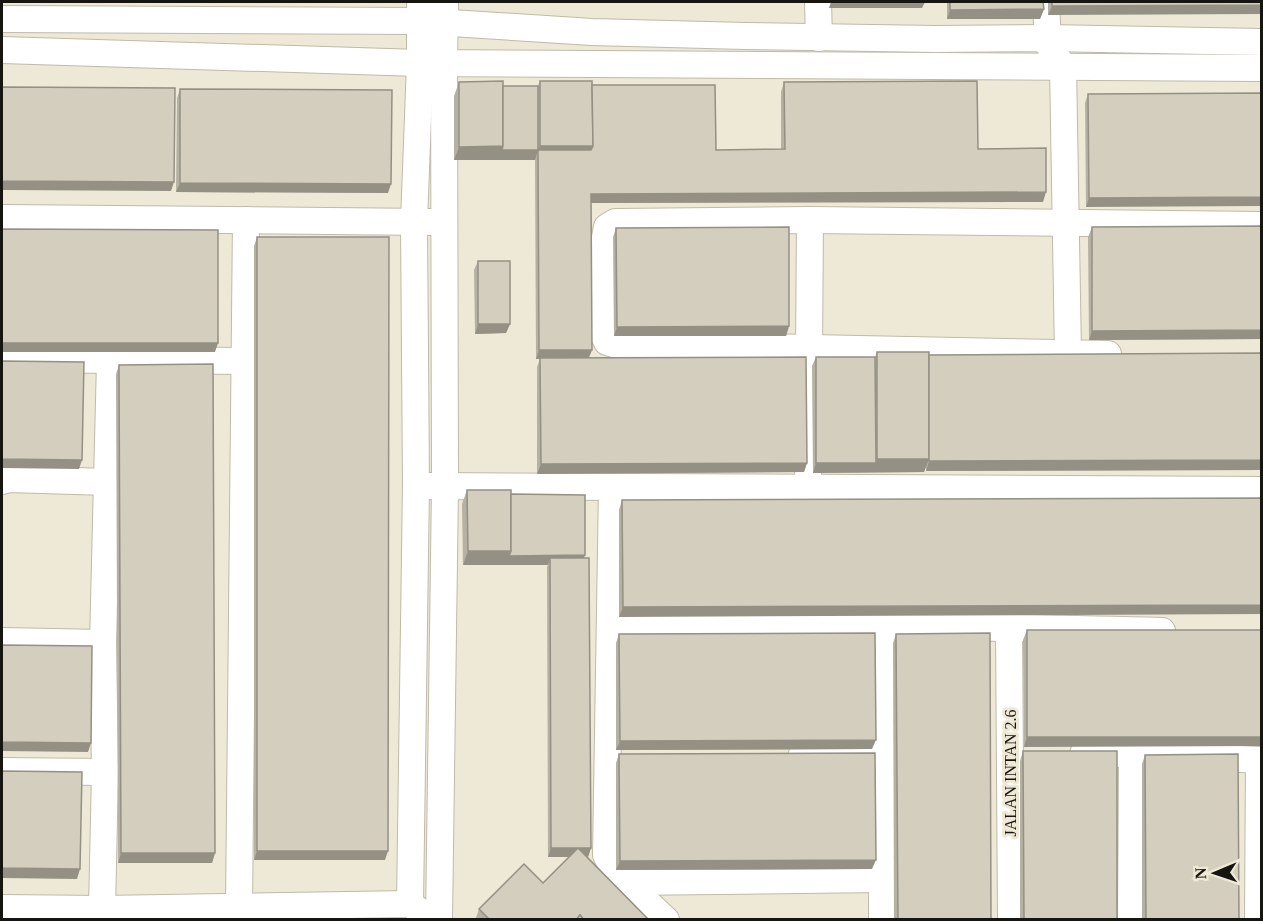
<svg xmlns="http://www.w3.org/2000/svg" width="1263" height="921" font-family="Georgia,serif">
<rect width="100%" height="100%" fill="#eee9d7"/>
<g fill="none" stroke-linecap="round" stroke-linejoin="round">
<g stroke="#bfbaa9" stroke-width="28">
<g id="street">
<polyline points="818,2 819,38"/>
<polyline points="1046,2 1048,44 1063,66 1068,354"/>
<polyline points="2,19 420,21 592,32 745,36 936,39 1047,38 1262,42"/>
<polyline points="2,50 420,63 1262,68"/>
<polyline points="2,218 430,222"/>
<polyline points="1108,354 613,344 607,342 603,334 605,237 607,227 615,222 810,220 1262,225"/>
<polyline points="2,359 245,361"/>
<polyline points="2,481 9,479 107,482"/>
<polyline points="428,486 1262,490"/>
<polyline points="612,487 606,855 614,871 666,920"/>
<polyline points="808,488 810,220"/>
<path d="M611 624C795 626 979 626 1162 631"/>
<polyline points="1009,627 1011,920"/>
<polyline points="2,641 103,643"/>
<polyline points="802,754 882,753"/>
<polyline points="1083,754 1132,754 1262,760"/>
<polyline points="2,771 105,772"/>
<polyline points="627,882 882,879"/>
<polyline points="410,904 416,485 414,222 420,63 420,2"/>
<polyline points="239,907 246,220"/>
<polyline points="2,908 102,909 410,904 424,914"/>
<polyline points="102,909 105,772 103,643 110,361"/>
<polyline points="439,920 445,487 444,63 445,2"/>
<polyline points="882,920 883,627"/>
<polyline points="1131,920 1132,754"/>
<polyline points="1258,920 1259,760"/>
</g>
</g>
<use href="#street" stroke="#fff" stroke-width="26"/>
</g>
<g fill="#b5b1a3">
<polygon points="947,2 1043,2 1044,9 1040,19 947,19"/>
<polygon points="1048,2 1262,2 1048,15"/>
<polygon points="540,81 592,85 716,150 781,149 781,92 784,82 978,149 1043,202 591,203 592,350 589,358 807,463 804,472 537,474 537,367 540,359 536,359 535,160 454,160 454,96 459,82 503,86 538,86"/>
<polygon points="180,89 388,193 176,192 177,98"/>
<polygon points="1262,93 1086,207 1085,103 1088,94"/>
<polygon points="1262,226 1262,339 1089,340 1088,237 1092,227"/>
<polygon points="616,228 789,326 786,336 614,336 613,237"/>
<polygon points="257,237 385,860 254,860 254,246"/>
<polygon points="478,261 510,324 506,333 475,334 474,270"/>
<polygon points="877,352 929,356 1262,353 1262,470 926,471 926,467 924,472 813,473 812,366 816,357 875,357"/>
<polygon points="119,365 215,853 212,863 118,863 116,374"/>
<polygon points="467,490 511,494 584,558 591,848 588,857 649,920 477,920 476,918 479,909 543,883 569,857 548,857 547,567 548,565 463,565 462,504"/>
<polygon points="1262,498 619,617 619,510 622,500"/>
<polygon points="1027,630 1262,630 1024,747 1023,640"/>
<polygon points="619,634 872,749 616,750 616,643"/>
<polygon points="896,634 991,920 894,920 893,643"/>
<polygon points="1023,751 1117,920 1020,920 1020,761"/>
<polygon points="619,754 872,869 616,870 616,763"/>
<polygon points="1145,755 1239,920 1142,920 1142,764"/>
</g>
<g fill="#949084">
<polygon points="831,2 925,2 922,8 829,8"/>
<polygon points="1262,5 1262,14 1048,15 1052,6"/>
<polygon points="1044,9 1040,19 947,19 950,10"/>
<polygon points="503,146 538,150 535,160 454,160 459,147"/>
<polygon points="540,146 593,146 588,160 538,150"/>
<polygon points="2,181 174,182 171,191 2,190"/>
<polygon points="180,183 391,184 388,193 176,192"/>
<polygon points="1046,192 1043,202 587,203 591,194"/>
<polygon points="1262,197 1262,206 1086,207 1089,198"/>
<polygon points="478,324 510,324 506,333 475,334"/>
<polygon points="789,326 786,336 614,336 617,327"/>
<polygon points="1262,330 1262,339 1089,340 1092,331"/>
<polygon points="2,343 218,343 215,352 2,352"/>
<polygon points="539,350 592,350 588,359 536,359"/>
<polygon points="2,459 82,460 79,469 2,468"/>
<polygon points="877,459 929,459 924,472 813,473 816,463 876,463"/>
<polygon points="1262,460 1262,470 926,471 929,461"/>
<polygon points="807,463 804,472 537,474 541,464"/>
<polygon points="468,551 511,551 585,555 582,565 550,558 548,565 463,565"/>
<polygon points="1262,605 1262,614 619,617 623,607"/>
<polygon points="1027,737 1262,737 1262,746 1024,747"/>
<polygon points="876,740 872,749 616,750 620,741"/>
<polygon points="2,742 91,743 88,752 2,751"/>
<polygon points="551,848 578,848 575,857 548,857"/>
<polygon points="578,848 591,848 588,857"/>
<polygon points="257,851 388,851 385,860 254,860"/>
<polygon points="121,853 215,853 212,863 118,863"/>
<polygon points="876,860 872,869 616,870 620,861"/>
<polygon points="2,868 80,869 77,879 2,878"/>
</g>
<g fill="#d3cebd" stroke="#949084" stroke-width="1.5">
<polygon points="950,2 1043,2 1044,9 950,10"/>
<polygon points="1052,2 1262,2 1262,5 1052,6"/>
<polygon points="503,81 503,146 459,147 459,82"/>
<polygon points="540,81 592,81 593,146 540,146"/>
<polygon points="977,81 978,149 1046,148 1046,192 591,194 592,350 539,350 538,150 502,150 503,146 503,86 538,86 538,150 591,150 593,146 592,85 715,85 716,150 785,149 784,82"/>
<polygon points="2,87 175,88 174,182 2,181"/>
<polygon points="180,89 392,90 391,184 180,183"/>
<polygon points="1262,93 1262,197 1089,198 1088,94"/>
<polygon points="1262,226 1262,330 1092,331 1092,227"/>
<polygon points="789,227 789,326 617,327 616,228"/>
<polygon points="2,229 218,230 218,343 2,343"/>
<polygon points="257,237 389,237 388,851 257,851"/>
<rect x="478" y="261" width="32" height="63"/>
<rect x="877" y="352" width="52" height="107"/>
<polygon points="1262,353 1262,460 929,461 929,355"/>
<polygon points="806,357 807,463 541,464 540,358"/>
<polygon points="816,357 875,357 876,463 816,463"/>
<polygon points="2,361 84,362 82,460 2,459"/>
<polygon points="213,364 215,853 121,853 119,365"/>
<polygon points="467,490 511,490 511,551 468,551"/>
<polygon points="511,494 585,495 585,555 509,556 511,551"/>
<polygon points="1262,498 1262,605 623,607 622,500"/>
<polygon points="550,558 589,558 591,848 578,848 649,920 584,920 580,915 576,920 490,920 479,909 524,864 543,883 578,848 551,848"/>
<rect x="1027" y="630" width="235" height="107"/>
<polygon points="875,633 876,740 620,741 619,634"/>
<polygon points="990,633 991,920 898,920 896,634"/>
<polygon points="2,645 92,646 91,743 2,742"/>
<polygon points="1023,751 1117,751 1117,920 1024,920"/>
<polygon points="875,753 876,860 620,861 619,754"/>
<polygon points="1238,754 1239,920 1146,920 1145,755"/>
<polygon points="2,771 82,772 80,869 2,868"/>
<polygon points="580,915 584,920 576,920"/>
</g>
<g text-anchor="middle" stroke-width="6" stroke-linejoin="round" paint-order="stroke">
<g font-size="16" fill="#17150f" stroke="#eee9d7">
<text transform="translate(1010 773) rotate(-90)" y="6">JALAN INTAN 2.6</text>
</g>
</g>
<rect width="1263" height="921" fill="none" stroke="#17150f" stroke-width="6"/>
<g transform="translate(1215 873) rotate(268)" stroke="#eee9d7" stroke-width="4.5" paint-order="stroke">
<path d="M0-4.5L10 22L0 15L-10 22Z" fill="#17150f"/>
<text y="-9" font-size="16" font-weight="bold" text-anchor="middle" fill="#17150f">N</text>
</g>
</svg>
